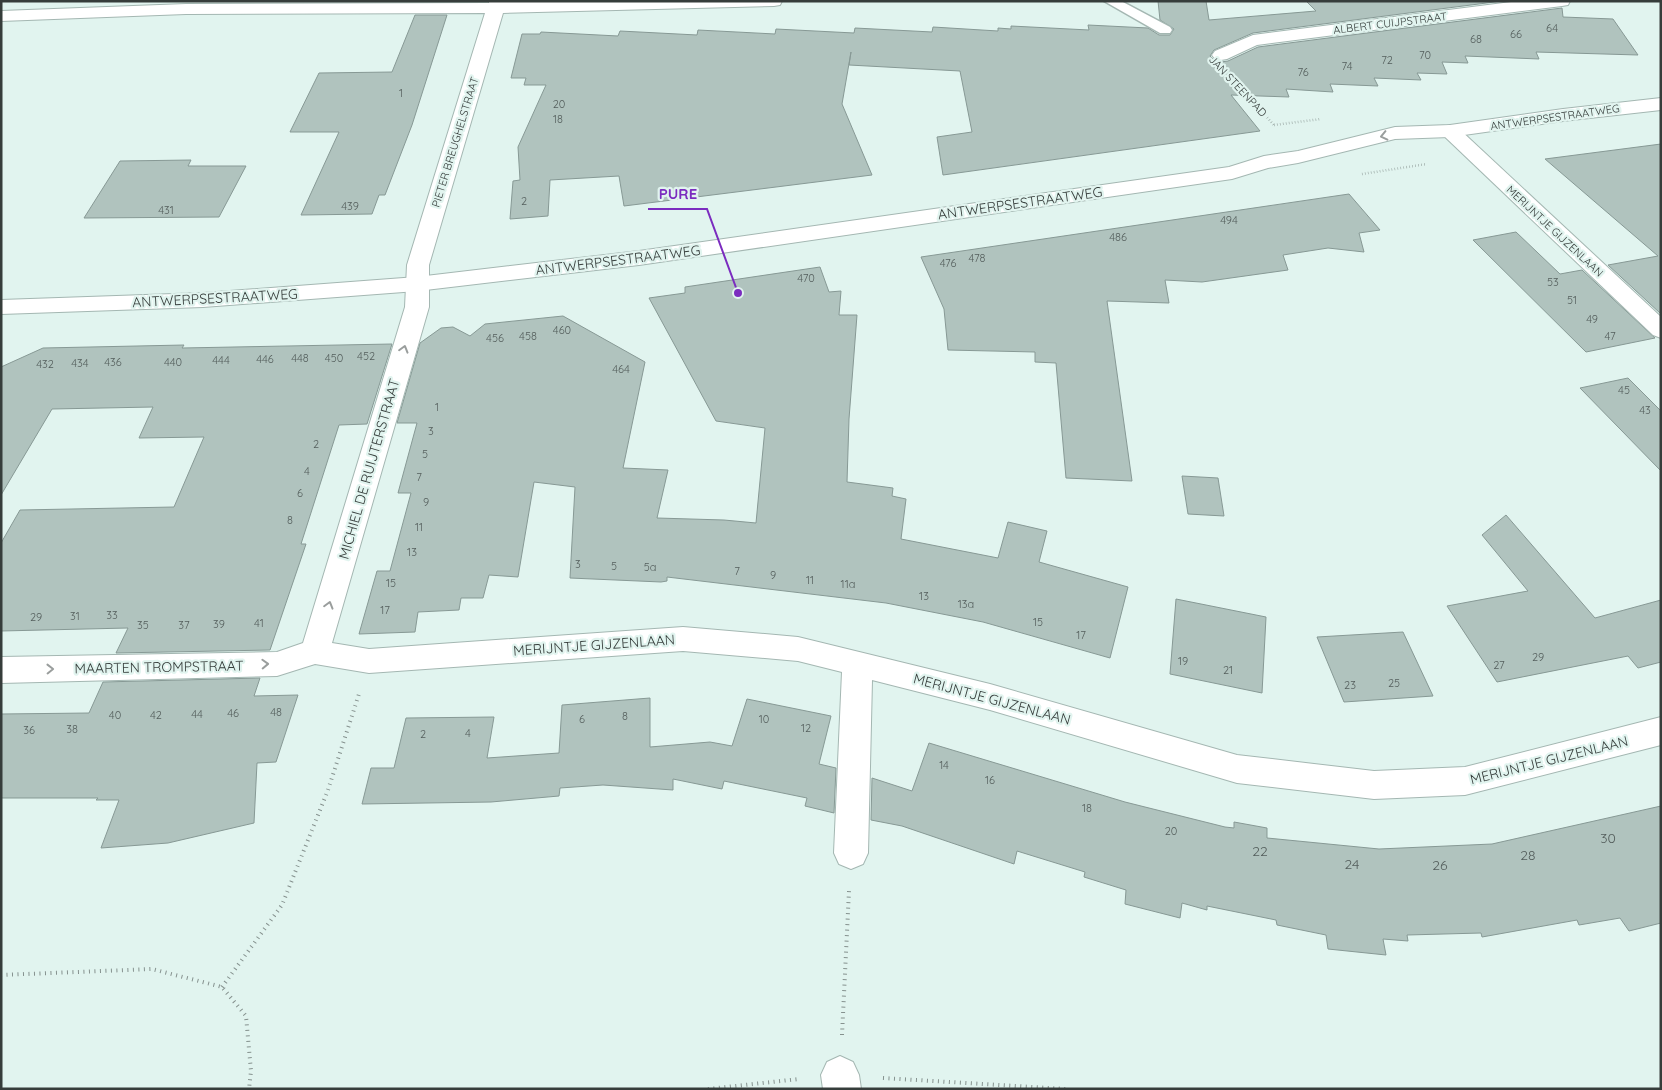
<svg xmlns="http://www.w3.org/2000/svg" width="1662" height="1090" font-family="Quicksand,sans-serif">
<rect width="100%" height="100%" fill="#e1f4ef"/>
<g fill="#b0c3be" stroke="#879995">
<polygon points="1158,1 1206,1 1209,20 1316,11 1306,1 1502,1 1253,33 1214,50 1210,56 1215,61 1221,62 1228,61 1258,47 1562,8 1563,17 1613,19 1638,55 1536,52 1539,59 1465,56 1468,63 1442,62 1447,74 1417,73 1421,80 1374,78 1378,86 1330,84 1333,92 1286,89 1289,97 1231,95 1260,131 943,175 937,137 972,132 960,71 849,65 851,52 842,104 872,175 624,206 619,176 550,180 548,216 510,219 513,181 520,180 518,147 546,85 524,85 526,78 511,78 522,34 540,34 541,32 618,36 620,31 697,35 698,30 775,34 776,29 854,33 855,28 932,32 933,27 998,31 998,28 1011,29 1011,26 1089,30 1088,25 1148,28 1159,35 1170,35 1174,29 1160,20"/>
<polygon points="415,15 447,15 412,125 385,195 379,195 372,214 301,215 339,132 290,132 319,73 392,72"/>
<polygon points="1661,144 1661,314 1608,265 1658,256 1545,159"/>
<polygon points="191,160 188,166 246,166 219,217 84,218 120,161"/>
<polygon points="1349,194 1380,230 1359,233 1364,252 1328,248 1283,255 1288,270 1202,282 1165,280 1169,303 1107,301 1132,481 1066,478 1056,363 1035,362 1035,352 948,350 944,309 921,257"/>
<polygon points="1516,232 1560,274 1582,270 1655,338 1586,352 1473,240"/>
<polygon points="820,267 829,292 841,291 839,315 857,315 849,419 847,482 893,488 892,496 906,499 901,539 998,558 1008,522 1047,531 1039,562 1128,587 1110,658 983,622 886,603 667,577 667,581 661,582 570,578 575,487 534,482 518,577 489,575 483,598 461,598 459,610 418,612 415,632 359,634 377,571 390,571 411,493 398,493 417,423 397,423 420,343 441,328 453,327 470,336 485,324 563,316 645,362 623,468 668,470 657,518 724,520 756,523 765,428 716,421 649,298 685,293 685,287"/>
<polygon points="392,344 367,424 339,425 301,544 306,544 270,650 116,653 128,628 1,631 1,543 20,510 174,507 204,437 139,438 153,407 52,409 1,495 1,367 43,348 184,345 182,348"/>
<polygon points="1628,378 1661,411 1661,471 1580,388"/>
<polygon points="1182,476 1218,478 1224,516 1188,514"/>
<polygon points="1506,515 1595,618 1661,600 1661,662 1638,668 1628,656 1497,682 1447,606 1528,591 1482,535"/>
<polygon points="1176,599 1266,617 1262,693 1170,674"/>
<polygon points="1403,632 1433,696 1344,702 1317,637"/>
<polygon points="260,678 254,696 298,695 276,762 257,763 254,823 168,843 101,848 119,800 96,800 98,798 1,798 1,714 89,713 103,682"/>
<polygon points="650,698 650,747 710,742 732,746 747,699 831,716 819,764 836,768 834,813 805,806 807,798 724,781 722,789 673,779 673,790 603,785 560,788 559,796 491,802 362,804 371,768 394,768 406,718 494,717 487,758 559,753 562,705"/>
<polygon points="929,743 1125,802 1225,827 1234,828 1234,822 1267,828 1267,838 1379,849 1492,844 1661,806 1661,923 1629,931 1620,918 1579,925 1577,920 1482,937 1481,933 1407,935 1408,941 1383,939 1386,955 1328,949 1326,935 1277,925 1276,920 1207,906 1207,910 1182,903 1180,918 1125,904 1126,890 1084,877 1085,872 1017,851 1014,864 902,826 871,820 872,778 912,791"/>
</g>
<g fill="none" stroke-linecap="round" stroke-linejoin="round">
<g stroke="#a4b7b2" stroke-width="3">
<polygon id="lane" points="1104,1 1121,1 1170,27 1172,30 1170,33 1160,33"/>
</g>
<g stroke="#a4b7b2" stroke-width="2">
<g id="street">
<polygon points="489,1 782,1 780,5 774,6 503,13 429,265 429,307 332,643 369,649 683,627 798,637 990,684 1237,755 1374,771 1465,767 1661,717 1661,745 1465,795 1374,799 1237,783 990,710 872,680 868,853 863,864 851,869 839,864 834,853 842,672 798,661 683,651 369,673 315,664 277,676 1,683 1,657 277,652 303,643 405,307 407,265 485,13 186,14 1,21 1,11 186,4 489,3"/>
<polygon points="1519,1 1570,1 1568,5 1562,6 1257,45 1227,59 1221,60 1215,59 1212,55 1215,51 1253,35"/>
<polygon points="1450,125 1457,127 1661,317 1661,338 1653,335 1443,135 1440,131 1443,127"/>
<polygon points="840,1056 853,1062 859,1075 861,1089 823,1089 821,1075 827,1062"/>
</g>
</g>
<g stroke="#a4b7b2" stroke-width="2">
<polygon id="secondary" points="1661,98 1661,110 1563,121 1450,137 1395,139 1298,163 1268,168 1232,179 639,265 417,291 203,307 1,314 1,300 203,293 417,277 639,251 1229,167 1264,156 1298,151 1395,127 1450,125 1563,109"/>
</g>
<g stroke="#85918e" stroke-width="2.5" stroke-dasharray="0.5 2.5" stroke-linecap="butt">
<polyline points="1235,82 1274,125"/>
<polyline points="1274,125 1321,119"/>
<polyline points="1362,174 1427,164"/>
</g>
<g stroke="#85918e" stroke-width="4" stroke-dasharray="1 4.5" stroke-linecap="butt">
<polyline points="1,975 152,969 222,987 246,1016 251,1071 249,1089"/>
<polyline points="222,987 282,905 328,790 359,694"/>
<polyline points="842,1035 849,891"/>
<polyline points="883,1078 1066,1089"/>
<polyline points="708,1089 799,1079"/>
</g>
<use href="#lane" fill="#fff" fill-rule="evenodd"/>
<use href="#street" fill="#fff" fill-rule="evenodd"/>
<use href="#secondary" fill="#fff" fill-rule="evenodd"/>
</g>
<defs><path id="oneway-chevron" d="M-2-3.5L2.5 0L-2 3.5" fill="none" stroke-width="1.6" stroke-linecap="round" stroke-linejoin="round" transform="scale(1.25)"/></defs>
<g stroke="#9a9e9d">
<use href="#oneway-chevron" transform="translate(1384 136) rotate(167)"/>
<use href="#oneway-chevron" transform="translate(404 349) rotate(-74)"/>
<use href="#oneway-chevron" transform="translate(329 605) rotate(-74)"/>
<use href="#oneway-chevron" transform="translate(265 664) rotate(-2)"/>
<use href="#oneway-chevron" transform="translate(50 669) rotate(-1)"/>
</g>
<g text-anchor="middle" stroke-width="4.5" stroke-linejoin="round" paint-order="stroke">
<g font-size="11" fill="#363d3b" stroke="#e1f4ef">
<text transform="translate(1390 23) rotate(-7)" y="4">ALBERT CUIJPSTRAAT</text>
<text transform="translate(1238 86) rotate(47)" y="4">JAN STEENPAD</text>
<text transform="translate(1555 117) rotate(-8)" y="4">ANTWERPSESTRAATWEG</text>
<text transform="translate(455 142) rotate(-73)" y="4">PIETER BREUGHELSTRAAT</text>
<text transform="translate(1555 231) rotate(43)" y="4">MERIJNTJE GIJZENLAAN</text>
</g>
<g font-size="11" fill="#545e5c">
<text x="1552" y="32">64</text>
<text x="1516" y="38">66</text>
<text x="1476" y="43">68</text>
<text x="1425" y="59">70</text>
<text x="1387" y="64">72</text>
<text x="1347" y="70">74</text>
<text x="1303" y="76">76</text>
<text x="401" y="97">1</text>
<text x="559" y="108">20</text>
<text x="558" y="123">18</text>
<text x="524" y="205">2</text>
<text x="350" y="210">439</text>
<text x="166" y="214">431</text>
<text x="1229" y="224">494</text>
<text x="1118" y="241">486</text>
<text x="977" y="262">478</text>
<text x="948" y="267">476</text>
<text x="806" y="282">470</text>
<text x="1553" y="286">53</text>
<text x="1572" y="304">51</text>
<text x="1592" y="323">49</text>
<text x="562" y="334">460</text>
<text x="528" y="340">458</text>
<text x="1610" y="340">47</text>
<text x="495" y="342">456</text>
<text x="366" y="360">452</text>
<text x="300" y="362">448</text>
<text x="334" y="362">450</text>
<text x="265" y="363">446</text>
<text x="221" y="364">444</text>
<text x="113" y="366">436</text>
<text x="173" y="366">440</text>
<text x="80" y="367">434</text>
<text x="45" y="368">432</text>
<text x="621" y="373">464</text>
<text x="1624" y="394">45</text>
<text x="437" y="411">1</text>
<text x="1645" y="414">43</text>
<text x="431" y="435">3</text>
<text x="316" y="448">2</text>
<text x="425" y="458">5</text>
<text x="307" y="475">4</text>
<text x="419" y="481">7</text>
<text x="300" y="497">6</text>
<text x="426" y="506">9</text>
<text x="290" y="524">8</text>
<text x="419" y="531">11</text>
<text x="412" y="556">13</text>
<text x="578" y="568">3</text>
<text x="614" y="570">5</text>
<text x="650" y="571">5a</text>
<text x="737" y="575">7</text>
<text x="773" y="579">9</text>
<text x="810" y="584">11</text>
<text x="391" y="587">15</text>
<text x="848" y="588">11a</text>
<text x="924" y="600">13</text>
<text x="966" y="608">13a</text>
<text x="385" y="614">17</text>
<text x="112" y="619">33</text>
<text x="75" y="620">31</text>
<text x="36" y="621">29</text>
<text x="1038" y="626">15</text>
<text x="259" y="627">41</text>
<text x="219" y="628">39</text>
<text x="143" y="629">35</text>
<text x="184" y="629">37</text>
<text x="1081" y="639">17</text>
<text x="1538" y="661">29</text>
<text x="1183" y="665">19</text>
<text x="1499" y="669">27</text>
<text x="1228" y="674">21</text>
<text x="1394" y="687">25</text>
<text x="1350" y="689">23</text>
<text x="276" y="716">48</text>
<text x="233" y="717">46</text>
<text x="197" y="718">44</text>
<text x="115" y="719">40</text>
<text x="156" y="719">42</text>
<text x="625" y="720">8</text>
<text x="582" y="723">6</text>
<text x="764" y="723">10</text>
<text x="806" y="732">12</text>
<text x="72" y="733">38</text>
<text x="29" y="734">36</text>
<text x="468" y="737">4</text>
<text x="423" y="738">2</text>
<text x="944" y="769">14</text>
<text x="990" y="784">16</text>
<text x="1087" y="812">18</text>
<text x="1171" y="835">20</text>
</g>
<g font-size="14" fill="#363d3b" stroke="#e1f4ef">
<text transform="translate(1020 203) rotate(-8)" y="5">ANTWERPSESTRAATWEG</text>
<text transform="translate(618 260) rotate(-7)" y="5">ANTWERPSESTRAATWEG</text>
<text transform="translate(215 298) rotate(-3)" y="5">ANTWERPSESTRAATWEG</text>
<text transform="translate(369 469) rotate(-74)" y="5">MICHIEL DE RUIJTERSTRAAT</text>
<text transform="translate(594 645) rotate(-4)" y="5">MERIJNTJE GIJZENLAAN</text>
<text transform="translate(159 667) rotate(-1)" y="5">MAARTEN TROMPSTRAAT</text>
<text transform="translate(992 699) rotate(15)" y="5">MERIJNTJE GIJZENLAAN</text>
<text transform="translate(1549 760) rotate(-14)" y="5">MERIJNTJE GIJZENLAAN</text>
</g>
<g font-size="14" fill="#545e5c">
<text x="1608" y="843">30</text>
<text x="1260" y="856">22</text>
<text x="1528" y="860">28</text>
<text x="1352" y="869">24</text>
<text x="1440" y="870">26</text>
</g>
</g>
<path fill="none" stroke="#7b2cbf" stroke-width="2" d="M738 293L707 209H648"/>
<circle fill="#7b2cbf" stroke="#e1f4ef" stroke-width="2" cx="738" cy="293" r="5"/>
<g font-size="15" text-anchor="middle" font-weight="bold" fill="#7b2cbf" stroke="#e1f4ef" stroke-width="4.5" stroke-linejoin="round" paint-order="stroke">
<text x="678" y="199">PURE</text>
</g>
<rect width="1662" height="1090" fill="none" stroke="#363d3b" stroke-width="5"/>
</svg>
